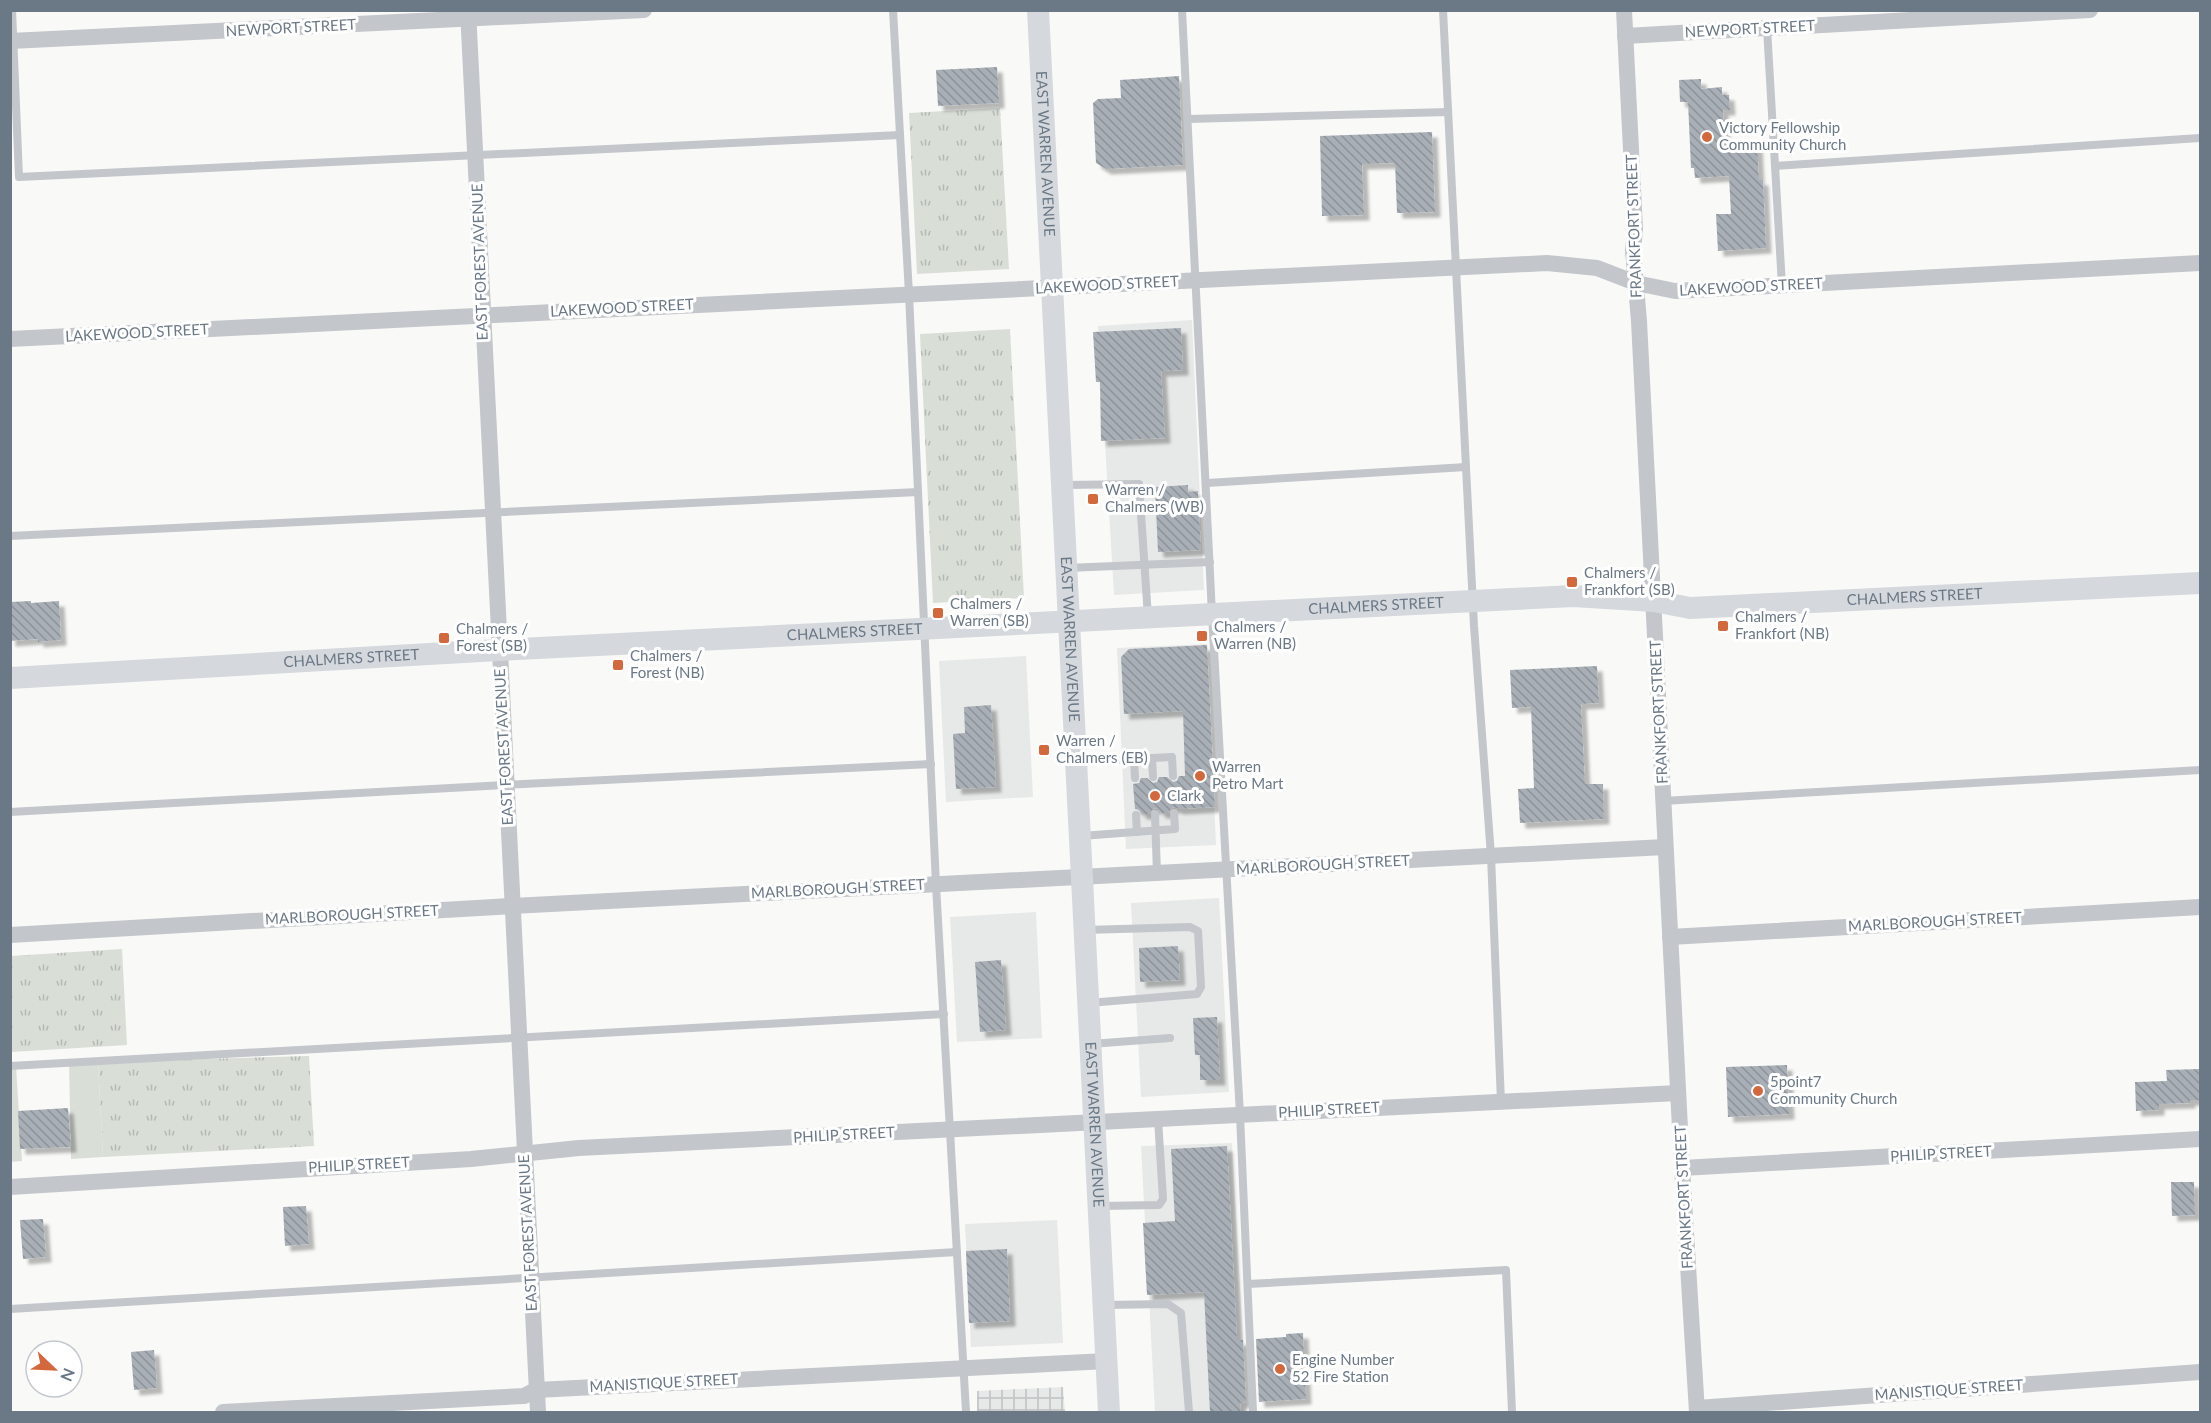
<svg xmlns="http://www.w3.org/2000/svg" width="2211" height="1423" font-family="Lato,sans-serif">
<defs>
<pattern id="industrial-grid" width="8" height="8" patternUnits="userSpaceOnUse" patternTransform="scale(1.5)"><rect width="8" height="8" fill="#e7e8e8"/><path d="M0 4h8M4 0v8" fill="none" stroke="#bfc1c2"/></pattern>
<pattern id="grass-tufts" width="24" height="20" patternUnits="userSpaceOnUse" patternTransform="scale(1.5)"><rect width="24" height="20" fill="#d9ded7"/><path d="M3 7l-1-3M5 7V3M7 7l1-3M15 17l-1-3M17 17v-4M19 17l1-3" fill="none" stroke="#b4b9b4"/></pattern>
<pattern id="building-back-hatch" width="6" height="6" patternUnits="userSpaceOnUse" patternTransform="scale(1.5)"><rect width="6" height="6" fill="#a9afb6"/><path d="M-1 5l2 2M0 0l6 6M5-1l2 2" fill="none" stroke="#8e939a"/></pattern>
<filter id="shadow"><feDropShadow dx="5.5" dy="5.5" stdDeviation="1.5" flood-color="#0004"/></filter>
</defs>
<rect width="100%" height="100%" fill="#f9f9f8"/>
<g fill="#e7e8e8">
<polygon points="1192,320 1204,590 1114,595 1098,326"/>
<polygon points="1207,644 1216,845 1126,849 1117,648"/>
<polygon points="1026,656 1033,797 946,802 939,661"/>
<polygon points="1219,898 1229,1092 1141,1097 1131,903"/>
<polygon points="1036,912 1042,1038 957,1042 950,917"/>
<polygon points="1232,1143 1247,1412 1155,1412 1141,1146"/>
<polygon points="1057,1220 1063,1343 971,1347 965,1224"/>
</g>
<polygon fill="url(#industrial-grid)" points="1063,1387 1065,1412 977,1412 977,1391"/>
<g fill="url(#grass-tufts)">
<polygon points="1000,108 1009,269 917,274 909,113"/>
<polygon points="1010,329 1024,598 933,603 920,334"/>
<polygon points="122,949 127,1045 11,1052 11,956"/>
<polygon points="309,1056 314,1146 103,1157 98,1062"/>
</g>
<g fill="#d9ded7">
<polygon points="98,1062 103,1157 71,1159 69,1063"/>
<polygon points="11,1066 16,1066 22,1161 11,1162"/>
</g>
<g fill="url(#building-back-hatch)" filter="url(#shadow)">
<polygon points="997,67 999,103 938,106 936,70"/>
<polygon points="1179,76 1183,165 1106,169 1096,163 1093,103 1098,99 1121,98 1120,80"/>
<polygon points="1701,79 1701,89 1722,87 1722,95 1729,95 1730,110 1723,110 1725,143 1757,142 1759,180 1763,180 1766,248 1718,251 1716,214 1731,214 1729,176 1695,178 1694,168 1691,168 1688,102 1680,102 1679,80"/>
<polygon points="1432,132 1435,212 1397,213 1395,163 1362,164 1364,215 1322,216 1320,136"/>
<polygon points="1181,328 1183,370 1161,371 1165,438 1101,441 1100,382 1096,382 1093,332"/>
<polygon points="1188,485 1188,492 1198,491 1201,550 1158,552 1155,487"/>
<polygon points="31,601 31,603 59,601 61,640 38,642 38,639 10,641 10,602"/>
<polygon points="1207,645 1215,807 1179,809 1173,807 1168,813 1161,813 1158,809 1154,808 1149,814 1142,814 1139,810 1135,809 1133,784 1139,783 1141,778 1147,778 1153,783 1157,782 1159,777 1167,777 1173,782 1177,781 1179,776 1185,776 1183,711 1124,714 1121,657 1129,649"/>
<polygon points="1597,666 1599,703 1581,704 1585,784 1603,784 1604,819 1520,823 1518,789 1534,788 1531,707 1512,708 1510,670"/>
<polygon points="991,705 996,787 956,789 953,734 965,733 964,707"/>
<polygon points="1178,946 1180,980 1140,982 1139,948"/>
<polygon points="1001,960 1006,1030 980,1032 975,962"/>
<polygon points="1217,1017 1220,1080 1200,1080 1200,1055 1195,1055 1193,1018"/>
<polygon points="1787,1065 1789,1114 1728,1117 1726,1067"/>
<polygon points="2200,1069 2200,1100 2190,1100 2190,1103 2159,1104 2159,1110 2136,1111 2135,1082 2167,1081 2166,1070"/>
<polygon points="68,1108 71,1147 20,1149 18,1111"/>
<polygon points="1227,1146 1237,1340 1243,1340 1246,1402 1240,1403 1241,1413 1210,1413 1204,1292 1147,1295 1143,1223 1175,1221 1171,1149"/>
<polygon points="2171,1182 2194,1182 2195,1215 2172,1216"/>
<polygon points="306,1206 309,1244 285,1246 283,1207"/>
<polygon points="43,1219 46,1257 23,1259 20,1220"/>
<polygon points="1007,1249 1010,1321 969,1323 966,1251"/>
<polygon points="1303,1333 1306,1399 1259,1402 1256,1339 1286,1337 1286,1334"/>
<polygon points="154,1350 157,1388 134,1390 131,1352"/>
</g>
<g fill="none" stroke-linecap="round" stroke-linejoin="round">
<g stroke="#c3c6ca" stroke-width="8">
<polyline points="12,10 19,177 900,135"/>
<polyline points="893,10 909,294 936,885 966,1412"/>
<polyline points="1182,10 1212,614 1240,1115 1253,1412"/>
<polyline points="1443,10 1474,626 1491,856 1501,1102"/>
<polyline points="1767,28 1782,286"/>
<polyline points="1188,119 1448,112"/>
<polyline points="1775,166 2200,138"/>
<polyline points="1207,483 1466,467"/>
<polyline points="1064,485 1139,484 1148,617"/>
<polyline points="10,536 918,492"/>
<polyline points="1067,568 1210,562"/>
<polyline points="1152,758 1153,777"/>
<polyline points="1134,759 1135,778"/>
<polyline points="1076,762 1172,757 1173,776"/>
<polyline points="1663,801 2200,770"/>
<polyline points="10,812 505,785 931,764"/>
<polyline points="1155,814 1157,874"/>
<polyline points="1136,815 1137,832"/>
<polyline points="1081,836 1175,829 1174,813"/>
<polyline points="1085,930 1190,927 1198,931 1201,987 1197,994 1089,1003"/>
<polyline points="1091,1044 1170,1038"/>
<polyline points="10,1066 944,1014"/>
<polyline points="1100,1206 1159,1205 1163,1199 1158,1119"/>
<polyline points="1248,1284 1506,1270 1512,1412"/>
<polyline points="1104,1305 1168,1304 1181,1313 1189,1412"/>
<polyline points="10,1309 957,1252"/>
</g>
<g stroke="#c3c6ca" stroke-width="16">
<polyline points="468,10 538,1412"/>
<polyline points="1624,10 1635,229 1633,251 1639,321 1682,1168 1697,1412"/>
<polyline points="1625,36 2090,10"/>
<polyline points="10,41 644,10"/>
<polyline points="10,339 1547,263 1597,268 1636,283 1675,291 2200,263"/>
<polyline points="10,935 512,906 1665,847"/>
<polyline points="1670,937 2200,907"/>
<polyline points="1682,1168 2200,1139"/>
<polyline points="10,1187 471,1159 579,1148 1678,1093"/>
<polyline points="1697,1408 2200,1372"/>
<polyline points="223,1412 524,1396 536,1390 1107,1361"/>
</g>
<g stroke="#d5d9dd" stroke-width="22">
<path id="s1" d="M1038 10 1109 1412"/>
<path id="s2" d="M10 678 499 650 1573 596 1654 601 1690 608 2200 583"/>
</g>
</g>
<g fill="#d4683d" stroke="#fff" stroke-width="2">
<circle cx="1707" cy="137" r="6"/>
<rect x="1087" y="493" width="12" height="12" rx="3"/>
<rect x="1566" y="576" width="12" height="12" rx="3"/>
<rect x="932" y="607" width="12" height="12" rx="3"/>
<rect x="1717" y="620" width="12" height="12" rx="3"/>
<rect x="1196" y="630" width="12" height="12" rx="3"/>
<rect x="438" y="632" width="12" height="12" rx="3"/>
<rect x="612" y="659" width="12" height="12" rx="3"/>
<rect x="1038" y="744" width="12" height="12" rx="3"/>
<circle cx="1200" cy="776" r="6"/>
<circle cx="1155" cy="796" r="6"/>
<circle cx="1758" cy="1091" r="6"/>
<circle cx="1280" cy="1369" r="6"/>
</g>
<g text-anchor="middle" stroke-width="6" stroke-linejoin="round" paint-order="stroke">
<g font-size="15" fill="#6b7886" stroke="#fff">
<text transform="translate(291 28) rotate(-3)" y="5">NEWPORT STREET</text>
<text transform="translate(1750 29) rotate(-3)" y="5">NEWPORT STREET</text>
<text dy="5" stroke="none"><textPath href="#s1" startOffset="144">EAST WARREN AVENUE</textPath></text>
<text transform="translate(1634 226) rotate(-92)" y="5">FRANKFORT STREET</text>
<text transform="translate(480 262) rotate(-92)" y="5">EAST FOREST AVENUE</text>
<text transform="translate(1107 285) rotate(-3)" y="5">LAKEWOOD STREET</text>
<text transform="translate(1751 287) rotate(-3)" y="5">LAKEWOOD STREET</text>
<text transform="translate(622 308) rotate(-3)" y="5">LAKEWOOD STREET</text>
<text transform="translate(137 333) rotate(-3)" y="5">LAKEWOOD STREET</text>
<text dy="5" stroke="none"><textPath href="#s2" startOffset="1908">CHALMERS STREET</textPath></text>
<text dy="5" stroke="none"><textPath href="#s2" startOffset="1368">CHALMERS STREET</textPath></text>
<text dy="5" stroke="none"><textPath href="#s2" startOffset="846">CHALMERS STREET</textPath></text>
<text dy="5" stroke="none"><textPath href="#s1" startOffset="630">EAST WARREN AVENUE</textPath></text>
<text dy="5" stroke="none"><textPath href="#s2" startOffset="342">CHALMERS STREET</textPath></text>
<text transform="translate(1659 712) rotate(-93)" y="5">FRANKFORT STREET</text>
<text transform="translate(504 747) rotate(-93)" y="5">EAST FOREST AVENUE</text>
<text transform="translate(1323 865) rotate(-3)" y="5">MARLBOROUGH STREET</text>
<text transform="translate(838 889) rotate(-3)" y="5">MARLBOROUGH STREET</text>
<text transform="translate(352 915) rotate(-3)" y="5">MARLBOROUGH STREET</text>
<text transform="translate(1935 922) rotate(-3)" y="5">MARLBOROUGH STREET</text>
<text transform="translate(1329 1110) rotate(-3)" y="5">PHILIP STREET</text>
<text dy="5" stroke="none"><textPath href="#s1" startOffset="1116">EAST WARREN AVENUE</textPath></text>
<text transform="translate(844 1135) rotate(-3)" y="5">PHILIP STREET</text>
<text transform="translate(1941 1154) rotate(-3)" y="5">PHILIP STREET</text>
<text transform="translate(359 1165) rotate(-3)" y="5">PHILIP STREET</text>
<text transform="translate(1684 1197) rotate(-93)" y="5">FRANKFORT STREET</text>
<text transform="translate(528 1233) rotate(-93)" y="5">EAST FOREST AVENUE</text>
<text transform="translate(664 1383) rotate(-3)" y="5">MANISTIQUE STREET</text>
<text transform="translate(1949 1390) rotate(-4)" y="5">MANISTIQUE STREET</text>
</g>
<g font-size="15" fill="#6b7886" stroke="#fff" text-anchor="start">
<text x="1719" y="133">Victory Fellowship<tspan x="1719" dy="17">Community Church</tspan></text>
<text x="1105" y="495">Warren /<tspan x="1105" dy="17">Chalmers (WB)</tspan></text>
<text x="1584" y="578">Chalmers /<tspan x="1584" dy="17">Frankfort (SB)</tspan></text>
<text x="950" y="609">Chalmers /<tspan x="950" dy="17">Warren (SB)</tspan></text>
<text x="1735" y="622">Chalmers /<tspan x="1735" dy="17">Frankfort (NB)</tspan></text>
<text x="1214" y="632">Chalmers /<tspan x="1214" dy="17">Warren (NB)</tspan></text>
<text x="456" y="634">Chalmers /<tspan x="456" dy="17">Forest (SB)</tspan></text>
<text x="630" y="661">Chalmers /<tspan x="630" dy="17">Forest (NB)</tspan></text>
<text x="1056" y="746">Warren /<tspan x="1056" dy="17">Chalmers (EB)</tspan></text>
<text x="1212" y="772">Warren<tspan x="1212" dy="17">Petro Mart</tspan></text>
<text x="1167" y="801">Clark</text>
<text x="1770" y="1087">5point7<tspan x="1770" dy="17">Community Church</tspan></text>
<text x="1292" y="1365">Engine Number<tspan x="1292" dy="17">52 Fire Station</tspan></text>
</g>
</g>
<rect width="2211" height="1423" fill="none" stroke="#6b7886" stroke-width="24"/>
<g transform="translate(54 1369) rotate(113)"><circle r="28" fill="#ffffff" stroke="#c4c9cf" stroke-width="1.5"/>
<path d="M0-4.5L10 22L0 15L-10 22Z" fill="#d4683d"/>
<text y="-9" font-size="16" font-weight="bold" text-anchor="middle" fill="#6b7886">N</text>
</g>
</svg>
